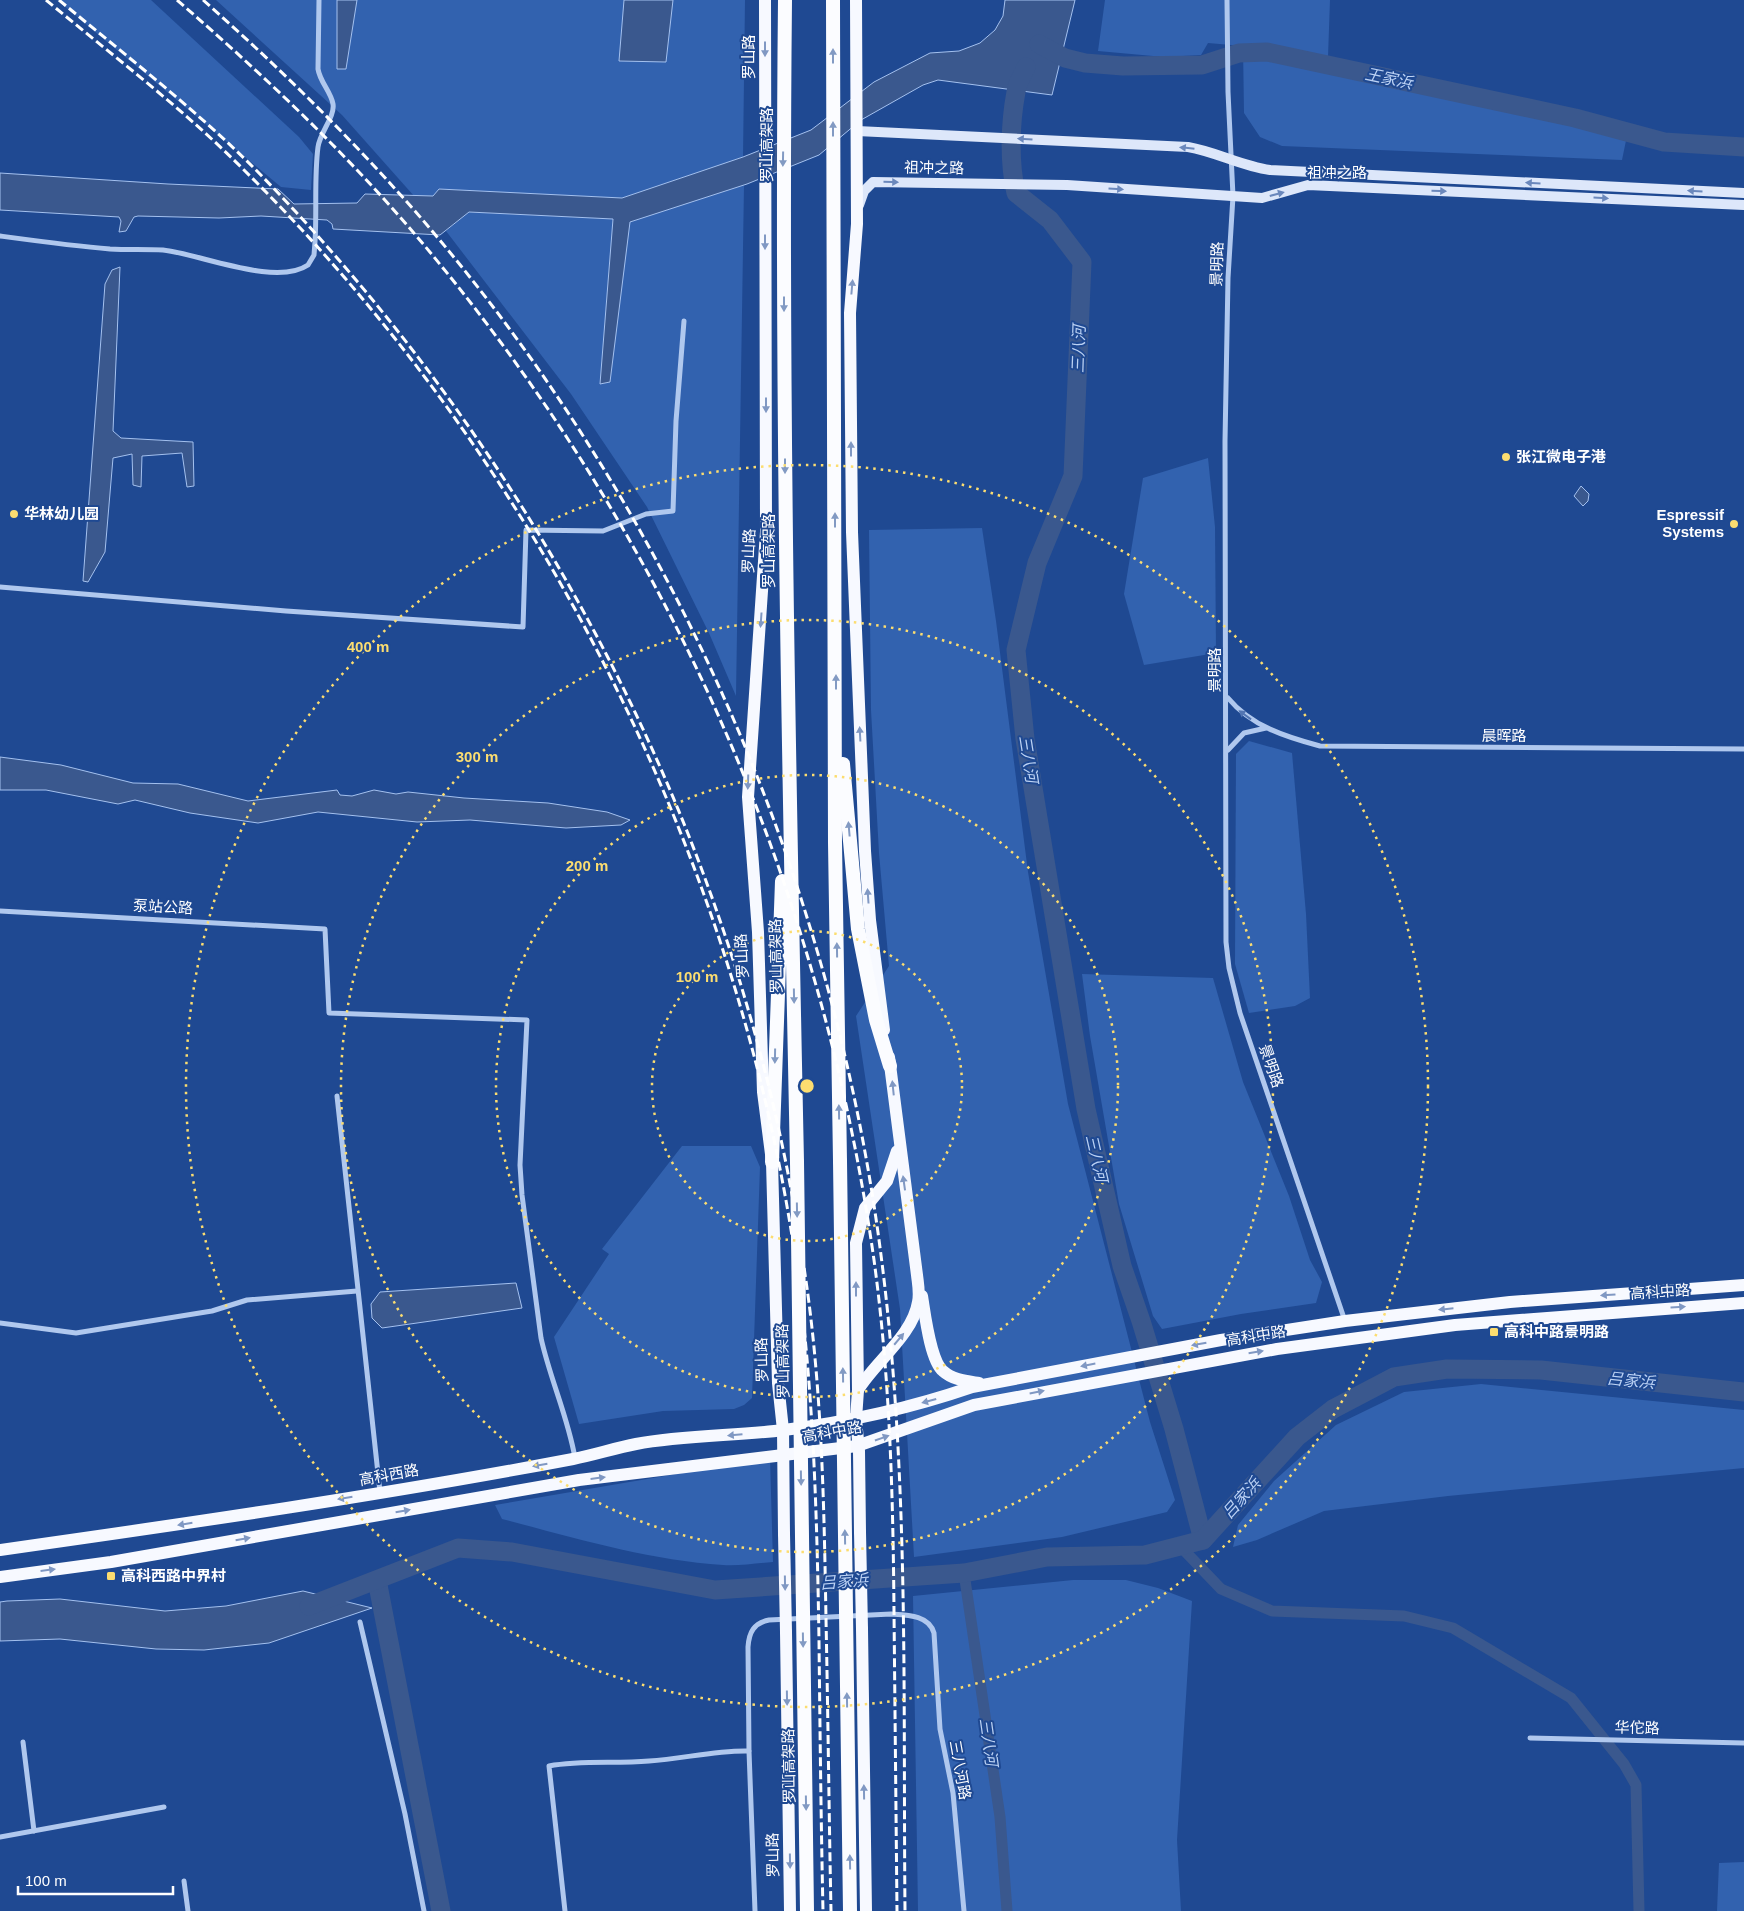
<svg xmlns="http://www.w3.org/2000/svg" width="1744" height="1911" font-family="Arial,'Noto Sans SC',sans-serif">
<rect width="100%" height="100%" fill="#1f4992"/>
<g fill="#3262af">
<polygon points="57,0 151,0 299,137 313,154 311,190 281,187"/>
<polygon points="216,0 745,0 743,157 622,198 439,189 433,196 414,196 342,115"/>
<polygon points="1105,0 1330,0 1328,57 1629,126 1622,160 1282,146 1260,137 1244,113 1243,46 1208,43 1201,55 1164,57 1098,51"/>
<polygon points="744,185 736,696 709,633 647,507 571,394 446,231 469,212 613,219 600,384 610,382 629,222"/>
<polygon points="1208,458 1215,527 1216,653 1144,665 1124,594 1143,478"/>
<polygon points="982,528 996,621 1028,872 1068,1104 1150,1422 1175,1500 1167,1512 1062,1537 914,1557 900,1309 856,1016 889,966 879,853 871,710 869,530"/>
<polygon points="1249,741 1292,753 1306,914 1310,998 1295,1006 1249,1013 1235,964 1236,754"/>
<polygon points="1082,974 1213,978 1243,1082 1289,1196 1310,1260 1322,1282 1316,1303 1241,1314 1162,1329 1153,1316 1119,1204 1090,1036"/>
<polygon points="682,1146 751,1146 760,1167 752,1398 744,1405 734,1409 663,1411 579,1424 554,1337 609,1254 602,1249"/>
<polygon points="1481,1384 1744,1410 1744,1468 1448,1496 1324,1511 1257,1540 1233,1547 1238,1525 1274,1481 1336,1425 1404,1392"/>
<path d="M770 1458 773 1562C757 1563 739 1566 723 1565 648 1560 575 1538 502 1519L495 1505Z"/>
<polygon points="1073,1580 1126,1580 1158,1588 1192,1601 1177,1840 1181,1911 918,1911 913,1596"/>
<polygon points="1744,1862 1744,1911 1717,1911 1719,1863"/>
</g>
<g fill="#3a588e" stroke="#a4c1ef">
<polygon points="337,0 357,0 346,69 337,69"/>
<polygon points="624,0 673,0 666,62 619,61"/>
<polygon points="1005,0 1075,0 1052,95 938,80 923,85 861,120 819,155 747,184 630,222 610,382 600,384 613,219 469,212 440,235 333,229 332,224 327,220 261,216 219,218 138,216 134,217 126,231 119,232 121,221 119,217 0,210 0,173 168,184 278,189 294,204 357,203 365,194 433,196 439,189 622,198 743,157 811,130 874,82 930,53 959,51 980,43 995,30 1003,16"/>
<polygon points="120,267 113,431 121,438 193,442 194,486 187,487 182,453 142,456 141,487 133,485 132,454 113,458 105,552 88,582 83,581 105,284 112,270"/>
<polygon points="1581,486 1589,494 1588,501 1583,506 1574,496"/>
<polygon points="0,757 61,765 133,783 178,784 248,801 337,790 340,795 352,796 374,790 396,794 408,792 464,798 548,803 607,812 630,820 621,825 566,828 470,820 417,822 318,812 258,823 190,813 135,800 118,804 46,790 0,790"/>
<polygon points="516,1283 522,1308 382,1328 372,1318 371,1304 380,1292"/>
<polygon points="303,1591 372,1608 269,1643 204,1650 156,1649 60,1639 0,1641 0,1602 7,1601 60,1599 165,1611 226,1606"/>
</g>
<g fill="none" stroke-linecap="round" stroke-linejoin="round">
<g stroke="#3a588e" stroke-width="11">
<polyline points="1180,1546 1221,1589 1272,1611 1404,1616 1453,1628 1571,1698 1624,1764 1636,1785 1639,1911"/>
<polyline points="964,1573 1000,1817 1007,1911"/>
</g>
<g stroke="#3a588e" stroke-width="19">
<polyline points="1039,44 1065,58 1085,63 1123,66 1202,65 1239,53 1267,52 1575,118 1664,142 1744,147"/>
<path d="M1026 67C1023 75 1017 83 1016 92 1010 124 1009 162 1016 193L1050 220 1082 262 1073 476 1037 563 1016 650 1025 739 1086 1109 1122 1266 1141 1321 1174 1429 1203 1540"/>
<polyline points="377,1580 441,1911"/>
<polyline points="309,1606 458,1548 512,1552 715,1590 964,1573 1047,1557 1145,1555 1203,1540 1297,1437 1333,1409 1394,1377 1447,1369 1541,1370 1744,1392"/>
</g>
<g stroke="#b0c8ee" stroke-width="5">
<polyline points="1227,0 1228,92 1233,196 1228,278 1225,441 1226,942 1229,968 1240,1013 1345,1321"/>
<path d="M0 236C37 241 73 246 110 249 128 250 146 249 163 250 200 254 276 287 308 265L314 255 315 242C317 211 314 178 318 147 320 132 335 117 333 104 331 92 320 82 318 69L319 0"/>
<polyline points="0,587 286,611 523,627 526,530 603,531 646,514 673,511 676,421 684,321"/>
<path d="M1228 698C1251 726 1286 737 1320 746L1744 749"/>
<polyline points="1228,750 1244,733 1266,728"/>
<path d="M0 911 325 929 329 1013 527 1020 520 1165 522 1195 541 1338C550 1379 568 1417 575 1458"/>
<polyline points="337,1096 380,1492"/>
<polyline points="0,1323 76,1333 212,1311 247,1300 357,1291"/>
<polyline points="360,1622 405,1814 424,1911"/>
<polyline points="1530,1738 1744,1743"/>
<polyline points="23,1742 34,1831"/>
<polyline points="0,1837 164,1807"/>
<polyline points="184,1881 188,1911"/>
<path d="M565 1911 549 1766C582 1760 615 1764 649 1761 683 1759 715 1750 749 1751"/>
<path d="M755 1911 749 1751 748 1647C749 1632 754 1623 769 1620L891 1614C907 1615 929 1615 934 1633L940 1729 953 1793 964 1911"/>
</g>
<g stroke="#dde7fa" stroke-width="10">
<path d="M857 131 1188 147C1217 152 1241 166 1270 170L1744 193"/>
<polyline points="859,205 864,191 873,182 1067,185 1262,198 1308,185 1744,205"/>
</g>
<g stroke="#f7f9ff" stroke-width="12">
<polyline points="765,0 766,532 748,797 758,932 763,1092 772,1162 778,1383 783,1430 784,1534"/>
<polyline points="856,0 857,224 850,313 852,532 865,851 870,920 884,1030"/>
<path d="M922 1296C925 1314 930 1360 943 1371 953 1380 966 1381 979 1383"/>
<path d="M858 1390C875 1362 913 1335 918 1302 920 1293 918 1284 917 1275L889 1057"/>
<polyline points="860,1532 859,1451 856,1419 858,1390 856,1243 865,1208 887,1181 897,1151"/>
<path d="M0 1550C191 1523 383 1495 573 1459 594 1455 615 1448 636 1444 684 1435 735 1436 784 1430 848 1422 911 1408 972 1387L1221 1340 1345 1321 1510 1302 1744 1285"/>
<polyline points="0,1577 111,1562 579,1480 857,1446 974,1405 1277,1349 1455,1325 1744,1303"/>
<polyline points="862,1629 866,1911"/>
<polyline points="786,1632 790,1911"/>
</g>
<g stroke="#fbfcff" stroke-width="14">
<path d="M785 0C781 387 789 774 797 1162"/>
<polyline points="833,0 835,843 840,1161"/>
<polyline points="843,764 858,929 876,1020 890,1066"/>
<polyline points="772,1162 782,881"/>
</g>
<g stroke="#fff" stroke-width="3" stroke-dasharray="9 4" stroke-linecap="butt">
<path d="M46 0C112 55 182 108 243 169 542 464 744 867 799 1284 814 1402 817 1521 819 1640 820 1730 821 1821 823 1911"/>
<path d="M59 0C125 55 194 108 255 169 549 469 746 857 805 1274 822 1388 824 1504 826 1619 828 1716 829 1814 831 1911"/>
<path d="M177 0C260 72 341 148 413 232 663 525 820 878 874 1260 890 1377 893 1495 894 1612 895 1712 896 1811 897 1911"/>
<path d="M203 0C280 68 353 140 421 218 672 509 835 882 882 1263 909 1478 903 1695 905 1911"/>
</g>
<g stroke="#f7f9ff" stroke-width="12">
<polyline points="860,1532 862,1629"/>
<polyline points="784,1534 786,1632"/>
</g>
<g stroke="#fbfcff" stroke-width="14">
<polyline points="840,1161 850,1911"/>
<polyline points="797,1162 807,1911"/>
</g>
</g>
<defs><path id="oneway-solid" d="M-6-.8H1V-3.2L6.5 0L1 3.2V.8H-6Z" transform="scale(1.25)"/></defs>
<g fill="#8098c3">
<use href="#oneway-solid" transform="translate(765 49) rotate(90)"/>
<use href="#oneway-solid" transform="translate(765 242) rotate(90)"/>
<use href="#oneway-solid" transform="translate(852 287) rotate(-85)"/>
<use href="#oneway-solid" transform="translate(766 405) rotate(90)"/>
<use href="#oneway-solid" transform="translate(851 449) rotate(-90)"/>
<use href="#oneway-solid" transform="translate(761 620) rotate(94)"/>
<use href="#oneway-solid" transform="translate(860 734) rotate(-93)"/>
<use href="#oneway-solid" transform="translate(748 782) rotate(92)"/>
<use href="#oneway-solid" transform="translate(868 896) rotate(-94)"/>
<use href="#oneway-solid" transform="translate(893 1088) rotate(-96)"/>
<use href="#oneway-solid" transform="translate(904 1183) rotate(-98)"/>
<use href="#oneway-solid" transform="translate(856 1289) rotate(-90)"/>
<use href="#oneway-solid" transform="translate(1608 1295) rotate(176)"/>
<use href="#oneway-solid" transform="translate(1678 1307) rotate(-4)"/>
<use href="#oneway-solid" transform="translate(1446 1309) rotate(174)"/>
<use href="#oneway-solid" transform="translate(899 1339) rotate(-50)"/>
<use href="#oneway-solid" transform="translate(1199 1344) rotate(170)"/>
<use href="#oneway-solid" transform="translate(1256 1352) rotate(-9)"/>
<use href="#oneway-solid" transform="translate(1088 1365) rotate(169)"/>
<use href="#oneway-solid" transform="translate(1037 1392) rotate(-11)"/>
<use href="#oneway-solid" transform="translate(929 1401) rotate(165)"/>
<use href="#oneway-solid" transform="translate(735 1435) rotate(175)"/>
<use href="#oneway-solid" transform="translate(882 1438) rotate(-19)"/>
<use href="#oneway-solid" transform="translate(540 1465) rotate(170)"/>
<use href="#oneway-solid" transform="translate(598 1478) rotate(-7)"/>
<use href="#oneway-solid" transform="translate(345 1498) rotate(171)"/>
<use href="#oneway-solid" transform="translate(403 1511) rotate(-10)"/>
<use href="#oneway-solid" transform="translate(185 1524) rotate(171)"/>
<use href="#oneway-solid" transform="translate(243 1539) rotate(-10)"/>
<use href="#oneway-solid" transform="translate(48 1570) rotate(-7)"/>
<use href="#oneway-solid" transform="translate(785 1583) rotate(89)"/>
<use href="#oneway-solid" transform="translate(787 1698) rotate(89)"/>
<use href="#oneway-solid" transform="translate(864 1792) rotate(-91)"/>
<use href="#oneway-solid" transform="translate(790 1861) rotate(89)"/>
</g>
<g fill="#829ac3">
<use href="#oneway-solid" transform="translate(833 56) rotate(-90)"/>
<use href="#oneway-solid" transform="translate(833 129) rotate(-90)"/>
<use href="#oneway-solid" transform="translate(783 159) rotate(91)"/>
<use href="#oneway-solid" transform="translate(784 304) rotate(90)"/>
<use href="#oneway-solid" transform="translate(785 466) rotate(90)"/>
<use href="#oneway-solid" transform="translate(835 520) rotate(-90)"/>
<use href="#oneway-solid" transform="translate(836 682) rotate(-90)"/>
<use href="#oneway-solid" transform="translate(849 829) rotate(-95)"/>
<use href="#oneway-solid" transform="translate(837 950) rotate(-91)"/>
<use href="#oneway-solid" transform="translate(794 996) rotate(89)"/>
<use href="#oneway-solid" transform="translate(775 1056) rotate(91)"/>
<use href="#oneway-solid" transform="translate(839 1112) rotate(-91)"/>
<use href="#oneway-solid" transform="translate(797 1210) rotate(89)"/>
<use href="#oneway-solid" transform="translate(843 1375) rotate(-91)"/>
<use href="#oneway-solid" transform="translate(801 1478) rotate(89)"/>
<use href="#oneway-solid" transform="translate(845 1537) rotate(-91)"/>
<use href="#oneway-solid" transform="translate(803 1640) rotate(89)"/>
<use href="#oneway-solid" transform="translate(847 1700) rotate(-91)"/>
<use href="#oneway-solid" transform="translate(806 1803) rotate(89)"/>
<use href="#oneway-solid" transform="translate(850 1862) rotate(-91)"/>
</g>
<g fill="#6b88bc">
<use href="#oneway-solid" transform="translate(1025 139) rotate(-177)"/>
<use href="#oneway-solid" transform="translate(1187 148) rotate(-174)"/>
<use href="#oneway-solid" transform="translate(891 182) rotate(1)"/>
<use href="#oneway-solid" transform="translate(1533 183) rotate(-177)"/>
<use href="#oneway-solid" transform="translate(1116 189) rotate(4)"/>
<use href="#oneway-solid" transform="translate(1439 191) rotate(2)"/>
<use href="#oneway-solid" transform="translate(1695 191) rotate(-177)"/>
<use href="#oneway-solid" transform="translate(1277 194) rotate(-15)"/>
<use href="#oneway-solid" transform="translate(1601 198) rotate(3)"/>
</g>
<use fill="#5275b2" href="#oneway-solid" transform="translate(1245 715) rotate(-144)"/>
<g fill="none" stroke="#fcdd70" stroke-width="2.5" stroke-dasharray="2.5 5">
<circle cx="807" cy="1086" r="155"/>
<circle cx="807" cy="1086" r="311"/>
<circle cx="807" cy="1086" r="466"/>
<circle cx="807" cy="1086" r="621"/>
</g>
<g fill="#fcdd70" stroke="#1f4992" stroke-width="2">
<circle cx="1506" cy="457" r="5"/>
<circle cx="14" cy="514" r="5"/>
<circle cx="1734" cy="524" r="5"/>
<rect x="1489" y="1327" width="10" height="10" rx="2.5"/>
<rect x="106" y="1571" width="10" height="10" rx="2.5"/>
</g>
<g text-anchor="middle" stroke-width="4" stroke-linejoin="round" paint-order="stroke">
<g font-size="15" fill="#fff" stroke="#1f4992">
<text transform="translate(749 57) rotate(-90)" y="5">罗山路</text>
<text transform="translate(767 145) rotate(-90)" y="5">罗山高架路</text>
<text transform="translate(934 168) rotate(1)" y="5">祖冲之路</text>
<text x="1337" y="178">祖冲之路</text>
<text transform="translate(1217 264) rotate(-88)" y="5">景明路</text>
<text transform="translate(749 551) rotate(-88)" y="5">罗山路</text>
<text transform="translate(769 551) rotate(-90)" y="5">罗山高架路</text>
<text transform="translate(1215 670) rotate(-90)" y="5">景明路</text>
<text x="1504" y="741">晨晖路</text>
<text transform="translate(163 907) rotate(3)" y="5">泵站公路</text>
<text transform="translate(742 956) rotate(-93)" y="5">罗山路</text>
<text transform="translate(776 956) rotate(-91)" y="5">罗山高架路</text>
<text transform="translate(1271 1066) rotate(71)" y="5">景明路</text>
<text transform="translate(1660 1292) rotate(-4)" y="5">高科中路</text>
<text transform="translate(1256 1336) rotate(-9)" y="5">高科中路</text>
<text transform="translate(762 1360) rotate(-92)" y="5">罗山路</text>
<text transform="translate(783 1361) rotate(-91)" y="5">罗山高架路</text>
<text transform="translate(832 1432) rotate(-10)" y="5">高科中路</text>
<text transform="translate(389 1475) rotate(-10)" y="5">高科西路</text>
<text transform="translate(1637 1728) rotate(1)" y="5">华佗路</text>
<text transform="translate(789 1766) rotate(-91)" y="5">罗山高架路</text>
<text transform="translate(960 1770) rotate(80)" y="5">三八河路</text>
<text transform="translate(773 1855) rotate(-91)" y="5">罗山路</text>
</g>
<g font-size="15" font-weight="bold" fill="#fff" stroke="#1f4992" text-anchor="start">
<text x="1516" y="462">张江微电子港</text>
<text x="24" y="519">华林幼儿园</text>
<text x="1724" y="520" text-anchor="end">Espressif<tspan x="1724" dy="17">Systems</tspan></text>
<text x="1504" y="1337">高科中路景明路</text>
<text x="121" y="1581">高科西路中界村</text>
</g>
<g font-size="16" font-style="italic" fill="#bcd2f4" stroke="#1f4992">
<text transform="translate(1389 78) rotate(12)" y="6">王家浜</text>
<text transform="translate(1078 349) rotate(-88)" y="6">三八河</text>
<text transform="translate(1029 759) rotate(81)" y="6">三八河</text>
<text transform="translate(1097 1158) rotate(77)" y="6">三八河</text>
<text transform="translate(1631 1380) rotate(6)" y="6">吕家浜</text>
<text transform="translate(1241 1498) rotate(-48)" y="6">吕家浜</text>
<text transform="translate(844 1581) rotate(-4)" y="6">吕家浜</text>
<text transform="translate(989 1742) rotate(82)" y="6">三八河</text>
</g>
</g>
<circle cx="807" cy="1086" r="8" fill="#fcdd70" stroke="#1f4992" stroke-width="2.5"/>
<g font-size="15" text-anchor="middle" font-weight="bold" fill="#fcdd70" stroke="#1f4992" stroke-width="4" stroke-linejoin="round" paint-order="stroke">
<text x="368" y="652">400 m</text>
<text x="477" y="762">300 m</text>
<text x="587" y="871">200 m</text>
<text x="697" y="982">100 m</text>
</g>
<path d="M18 1886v8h155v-8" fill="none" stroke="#ffffff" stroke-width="2.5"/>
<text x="25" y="1886" font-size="15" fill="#ffffff" stroke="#1f4992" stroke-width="4" paint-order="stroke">100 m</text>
</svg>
